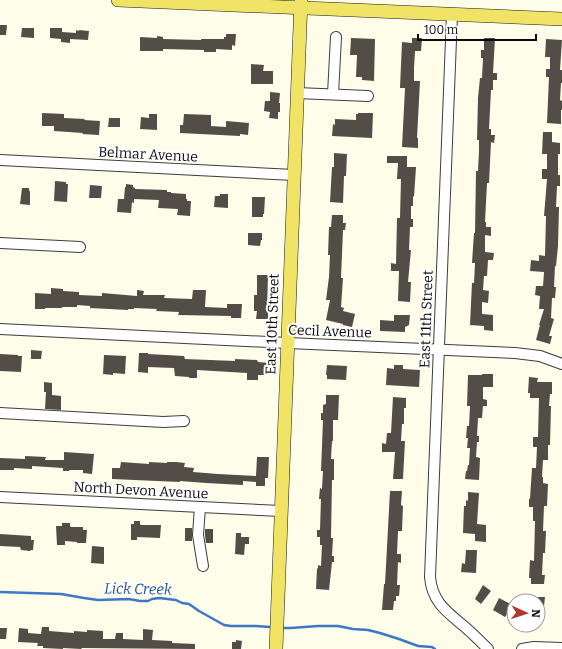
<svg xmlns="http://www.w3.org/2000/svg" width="562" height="649" font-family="Bitter,serif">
<rect width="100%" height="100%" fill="#fefde9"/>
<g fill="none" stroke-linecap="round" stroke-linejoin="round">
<g stroke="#3c79c4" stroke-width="2.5">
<polyline points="0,592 61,594 84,598 98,600 129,599 140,601 148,601 152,599 159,598 176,600 182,603 189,604 199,611 224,625 231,626 256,626 270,627"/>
<polyline points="282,628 291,628 318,626 338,626 353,629 368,630 380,633 399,639 418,646 432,647 435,649"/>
</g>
</g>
<g fill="#524d47">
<polygon points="0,25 7,25 6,35 0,35"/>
<polygon points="22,28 34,28 34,38 21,37"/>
<polygon points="50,28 62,28 62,32 76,33 76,30 79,31 79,30 89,31 88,40 70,39 70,43 61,42 61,39 50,38"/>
<polygon points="226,34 236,34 235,46 232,45 232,50 216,49 216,52 204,52 204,50 163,49 163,51 140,51 140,37 157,38 157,36 163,37 163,39 201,40 201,39 224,39 224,37 226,37"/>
<polygon points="351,38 375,39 374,81 362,80 362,77 356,77 357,55 350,55"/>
<polygon points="412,38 422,38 421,51 415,51 414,68 414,81 420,81 417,138 418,138 418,148 402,147 405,88 400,88 402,42 412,43"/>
<polygon points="484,38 495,38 493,73 497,73 497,80 493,80 493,90 491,90 489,129 491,129 491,135 495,135 494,143 491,142 489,183 487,183 485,222 486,222 486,227 491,227 491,236 485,235 485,252 494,253 493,260 488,260 487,276 484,276 483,290 489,291 488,303 482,302 482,314 493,315 493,331 484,330 484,326 470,325 472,283 474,283 475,263 472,263 474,233 475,233 476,171 478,171 479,151 479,140 477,140 478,98 480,78 482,78 483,58 481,58 481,50 484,50"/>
<polygon points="546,39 562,40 560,70 562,70 562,83 561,83 560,100 562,101 562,110 561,110 561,124 547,123 549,77 546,77 546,69 550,69 550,57 545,57"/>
<polygon points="251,64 264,65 263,71 273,71 273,84 251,84"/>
<polygon points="270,92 280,93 279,103 280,103 280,112 278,112 278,119 269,118 270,112 264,111 265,101 270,101"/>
<polygon points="42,113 64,114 64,118 85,119 84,120 100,121 99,135 82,134 83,133 54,131 54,126 42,126"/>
<polygon points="358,113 373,113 372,138 332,136 333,124 335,125 335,119 356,120 356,114 358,114"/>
<polygon points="149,114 157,114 157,130 140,129 141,117 149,118"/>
<polygon points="184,114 211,115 211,126 226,127 226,121 249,123 248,135 240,134 240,136 180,133 180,125 183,125"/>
<polygon points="109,118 120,118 120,127 108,127"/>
<polygon points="543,132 552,132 552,142 560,143 560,154 558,154 558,175 560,175 560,186 557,186 556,207 559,207 558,246 556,266 555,266 554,287 556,287 555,298 552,298 551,318 554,319 549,336 552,336 550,344 536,340 540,325 539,325 544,309 539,309 540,296 535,295 536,286 543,286 544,272 530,271 531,260 539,261 539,255 545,256 546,216 544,216 547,179 542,179 542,169 547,169 547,154 542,154"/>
<polygon points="334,153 347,154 346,176 344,176 343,203 330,202 332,167 334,167"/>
<polygon points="387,156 407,156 407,167 416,167 414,197 413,196 413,206 411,206 411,219 413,219 413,227 410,227 409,250 411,250 408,282 411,282 410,302 398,301 399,271 391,271 391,263 396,264 397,218 400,218 401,179 397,179 398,163 387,163"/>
<polygon points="55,181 66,182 66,184 68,184 67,202 54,201"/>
<polygon points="126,184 133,185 133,187 135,188 135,189 167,190 167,192 171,192 171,193 186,194 186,199 187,199 187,201 191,201 190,216 177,215 178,209 158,208 159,200 134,199 134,203 132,202 131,213 117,212 118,199 124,199 125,187 126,187"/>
<polygon points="90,185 102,186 101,198 89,198"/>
<polygon points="22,188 29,188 29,191 30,191 30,205 20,204"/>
<polygon points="220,194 228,194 228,208 214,207 215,196 220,196"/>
<polygon points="252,197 265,197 264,214 263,214 263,217 252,217"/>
<polygon points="332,215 343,215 343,223 346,223 345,230 343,230 341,278 343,278 341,307 344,308 343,311 355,314 352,327 343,325 343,324 326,320 330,300 326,300 329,277 330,255 328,255 329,227 331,227"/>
<polygon points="248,233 262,233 262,240 261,240 260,246 248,245"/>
<polygon points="257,275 268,275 267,309 268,309 268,319 256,319 257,311 254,311 254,295 257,295"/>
<polygon points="51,288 63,289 63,291 79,292 79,295 102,296 102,293 137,296 137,290 144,291 143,295 165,295 164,298 192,299 193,290 206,290 205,307 227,308 227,304 242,304 241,318 231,318 231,316 178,315 179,312 156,311 157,309 134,308 134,309 128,309 128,310 90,308 90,306 77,305 77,307 62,307 62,308 45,308 45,309 35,309 35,293 51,294"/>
<polygon points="394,315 410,315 409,325 405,327 405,332 380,331 380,320 394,321"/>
<polygon points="31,350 42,351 41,359 31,359"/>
<polygon points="139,353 148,353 148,354 184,356 185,359 235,361 235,359 257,360 258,362 269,363 269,375 258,375 258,380 247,380 247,373 197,370 197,378 189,378 189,377 175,376 174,368 148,367 148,373 138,372"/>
<polygon points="0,354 18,355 18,356 22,356 21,372 0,371"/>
<polygon points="104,355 126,356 125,374 113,373 113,375 103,374"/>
<polygon points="327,365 347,366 346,380 327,379 327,375 326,375"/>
<polygon points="394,365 403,365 403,369 420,370 419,387 386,385 387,368 394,369"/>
<polygon points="482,374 493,374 493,387 483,387 483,399 487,400 487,406 483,406 482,418 478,418 477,436 479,436 479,442 477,442 476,457 480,458 479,480 465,479 466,471 467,471 468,465 469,465 470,448 467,448 468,438 466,438 467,426 469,426 470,406 467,406 468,375 482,375"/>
<polygon points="529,377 538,378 537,382 552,382 552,394 550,394 549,406 551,406 550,445 548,445 548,460 543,460 542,477 543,477 543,483 548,484 547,506 544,506 543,531 546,531 545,553 543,553 542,575 545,575 544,584 531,584 531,578 529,578 530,560 534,561 535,521 533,521 533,507 529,507 529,499 530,499 532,468 536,468 537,447 533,447 533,437 538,437 539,398 530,398 530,393 528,393"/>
<polygon points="44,382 52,383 52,395 61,396 61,410 45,409 46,392 44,392"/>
<polygon points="326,395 339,395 338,420 333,420 333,441 332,441 331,459 334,459 334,480 332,480 331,538 333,538 332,556 334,556 334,562 332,562 329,590 316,589 317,568 318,569 318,565 321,566 322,545 320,545 320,537 317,537 317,530 320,530 321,499 319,499 320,488 322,489 323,471 321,471 323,420 321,420 321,413 323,413 323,405 326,404"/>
<polygon points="393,397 406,398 406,408 404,408 404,424 402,424 401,441 405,441 403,479 393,479 395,452 382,452 382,443 386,444 387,433 391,433"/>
<polygon points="64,452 94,454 92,474 83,473 83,470 69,470 69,471 63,471 63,468 32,466 32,469 14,468 14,470 0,470 0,458 25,459 25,456 46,457 45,460 64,460"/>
<polygon points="257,457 269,457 268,478 265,478 265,486 256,486 256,482 243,481 243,485 206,483 180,481 180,482 112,479 112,468 120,468 121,462 149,464 149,462 167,463 167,462 176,462 185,463 184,467 194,468 193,472 218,474 256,476"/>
<polygon points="390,491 402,491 401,505 403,506 402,531 398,531 397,554 401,554 401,563 398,562 397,585 400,585 399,596 396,596 396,601 394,601 393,610 382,610 384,584 385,584"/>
<polygon points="468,492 479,493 477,524 486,525 486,542 475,541 475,534 463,533 464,506 466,506 466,500 468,501"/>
<polygon points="134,521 140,521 140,524 141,525 161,525 160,538 137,537 137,540 131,540 131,524 134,524"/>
<polygon points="62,523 70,523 70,526 71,527 83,527 83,530 87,530 86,543 77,543 77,542 65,541 65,545 57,545 56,526 62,526"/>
<rect x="185" y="528" width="7" height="13"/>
<polygon points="205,529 213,529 213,543 206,543 205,535"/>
<polygon points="236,533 241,533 241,537 249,537 249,544 245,544 244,555 235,554"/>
<polygon points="0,534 31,536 31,540 34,540 33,550 31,550 30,551 21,550 20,547 0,546"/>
<polygon points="92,546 104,547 104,564 91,563"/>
<polygon points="466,550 477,550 476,573 461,572 462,563 465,564"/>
<polygon points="483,585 491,591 481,604 475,599"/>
<polygon points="538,597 545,597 544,606 538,606"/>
<polygon points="499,598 514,606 514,618 507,614 505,617 493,610"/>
<polygon points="42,627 49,627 49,631 74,633 74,631 87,632 87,630 103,631 103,639 115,639 116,633 123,633 123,639 143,640 143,629 153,630 152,640 172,641 172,643 195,644 195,649 82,648 81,649 63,648 63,649 43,648 43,646 37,646 38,643 18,642 19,628 28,629 28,633 41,634"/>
<polygon points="0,628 7,628 6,639 0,639"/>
<polygon points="236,640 242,641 241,649 232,649 232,642 236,642"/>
</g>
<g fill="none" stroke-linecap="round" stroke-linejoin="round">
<g stroke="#3d3d3d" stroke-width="12">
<g id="minor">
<path d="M452 14 430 577C432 602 447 612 465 627 473 634 481 642 488 649"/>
<polyline points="297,93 368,96"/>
<polyline points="333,94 336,37"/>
<polyline points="0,160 294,175"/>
<polyline points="0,243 80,247"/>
<polyline points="0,329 288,343 515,353 540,356 562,364"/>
<polyline points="0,413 163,422 184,421"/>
<polyline points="0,497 281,511"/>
<polyline points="200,507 198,535 203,566"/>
<polyline points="522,649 534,647 562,648"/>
</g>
</g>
<g stroke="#1b1b1b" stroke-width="14">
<g id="major">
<polyline points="118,0 562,19"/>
<polyline points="276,649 301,0"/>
</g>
</g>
<use href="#minor" stroke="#fff" stroke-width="10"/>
<use href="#major" stroke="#f0e366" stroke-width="13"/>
</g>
<g text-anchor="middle" stroke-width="4" stroke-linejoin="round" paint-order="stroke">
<g font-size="14" fill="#0a0a0a" stroke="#fff">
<text transform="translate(148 154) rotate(3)" y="5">Belmar Avenue</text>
<text transform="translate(426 319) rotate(-88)" y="5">East 11th Street</text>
<text transform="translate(272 324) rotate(-88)" y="5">East 10th Street</text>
<text transform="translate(330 331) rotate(2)" y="5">Cecil Avenue</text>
<text transform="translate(141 490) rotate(3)" y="5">North Devon Avenue</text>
</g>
<g font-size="15" font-style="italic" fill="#1d4d93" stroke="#fff">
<text transform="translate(138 589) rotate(1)" y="5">Lick Creek</text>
</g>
</g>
<g transform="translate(526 613) rotate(93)"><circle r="19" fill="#ffffff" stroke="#9d9d9d"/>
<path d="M0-3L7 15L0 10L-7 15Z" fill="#b03a2c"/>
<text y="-6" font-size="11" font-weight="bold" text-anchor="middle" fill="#0a0a0a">N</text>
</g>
<path d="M418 34v6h118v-6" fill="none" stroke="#0a0a0a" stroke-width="2"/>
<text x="424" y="34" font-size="12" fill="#0a0a0a" stroke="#ffffff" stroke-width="3" paint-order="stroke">100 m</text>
</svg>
